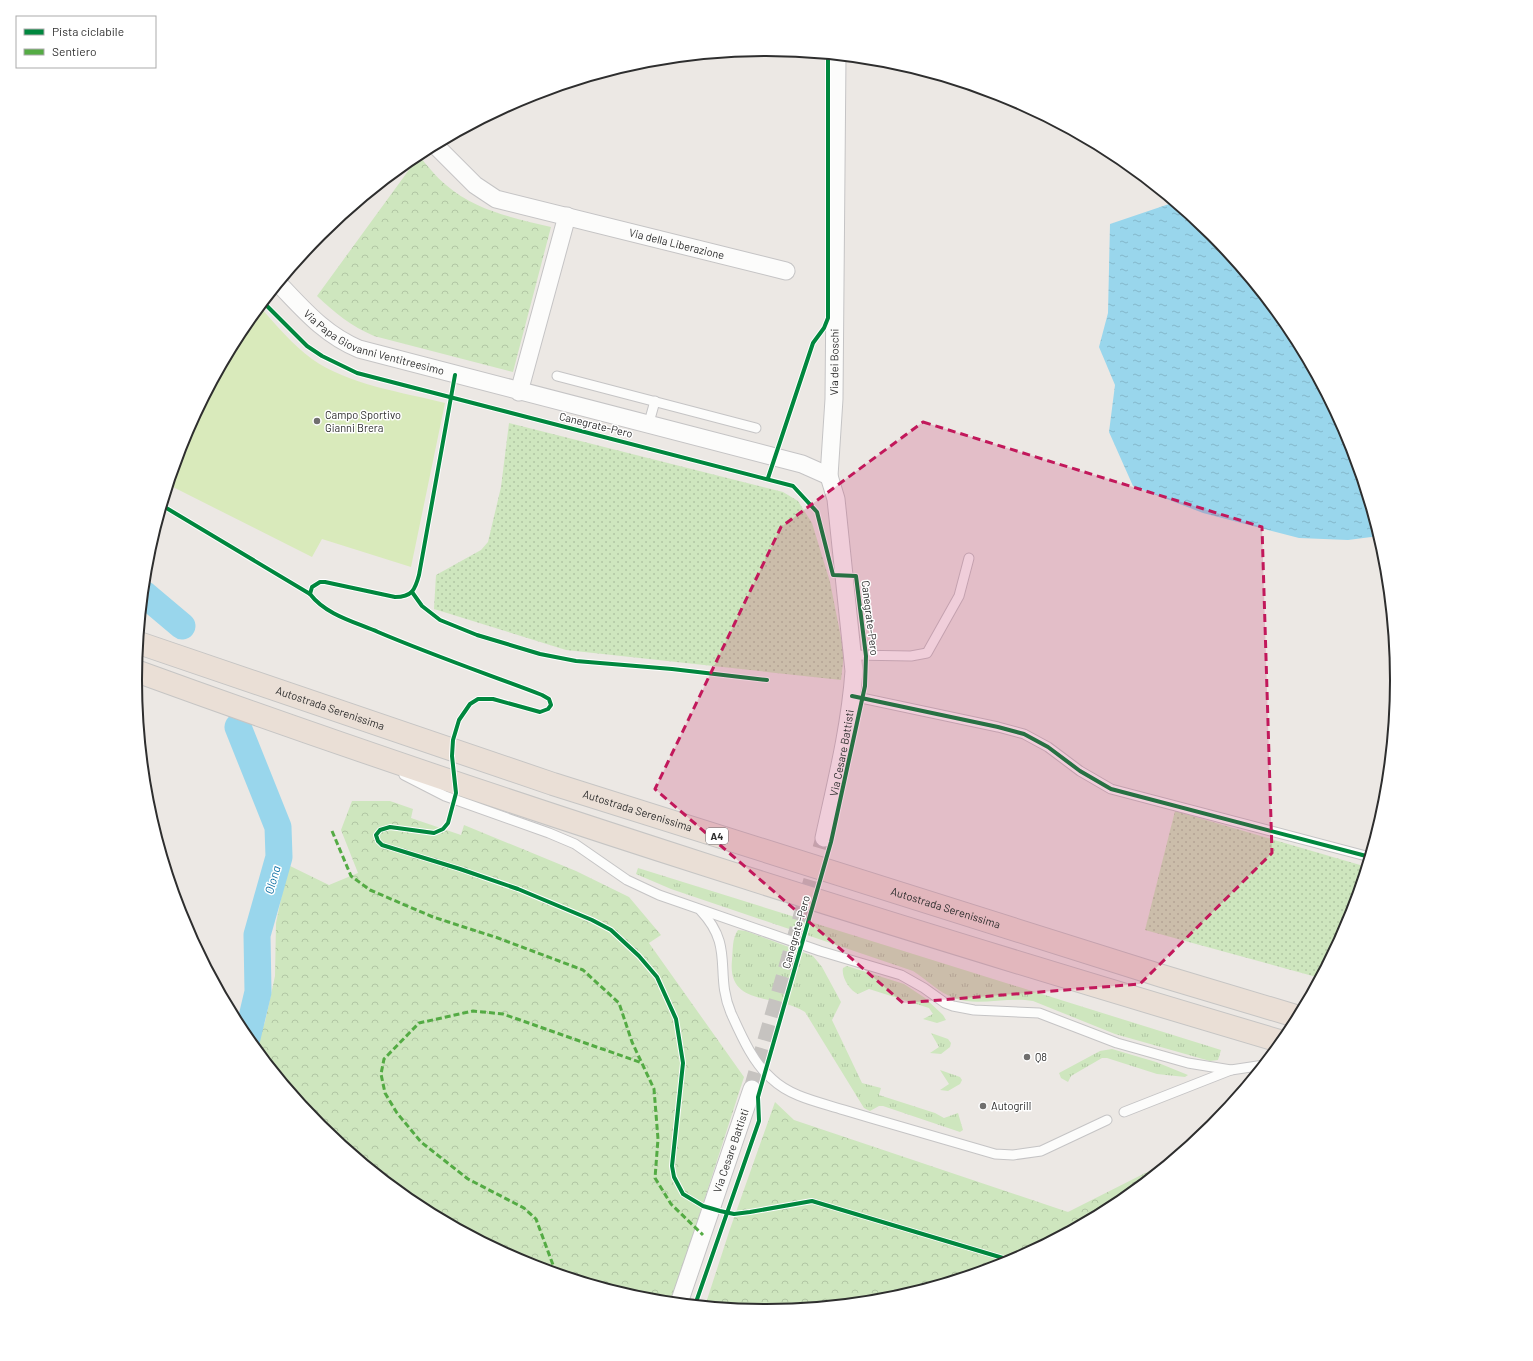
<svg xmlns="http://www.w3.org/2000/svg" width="1533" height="1361" font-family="Barlow,sans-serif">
<defs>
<pattern id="grass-tufts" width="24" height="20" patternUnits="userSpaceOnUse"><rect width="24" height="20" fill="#cee6be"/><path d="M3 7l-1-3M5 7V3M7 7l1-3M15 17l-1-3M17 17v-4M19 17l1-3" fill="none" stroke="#b1c6a4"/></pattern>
<pattern id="forest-crowns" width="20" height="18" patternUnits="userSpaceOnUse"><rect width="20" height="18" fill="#cee6be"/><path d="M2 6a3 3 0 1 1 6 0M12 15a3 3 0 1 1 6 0" fill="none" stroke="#b1c6a4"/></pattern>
<pattern id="garden-dots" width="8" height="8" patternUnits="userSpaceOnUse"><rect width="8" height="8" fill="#cee6be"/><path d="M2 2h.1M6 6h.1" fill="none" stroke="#b1c6a4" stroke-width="1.8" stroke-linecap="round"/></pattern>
<pattern id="water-ripples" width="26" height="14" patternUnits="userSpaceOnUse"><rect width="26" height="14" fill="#99d6ec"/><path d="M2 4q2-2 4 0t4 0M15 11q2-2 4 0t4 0" fill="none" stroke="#84b8cb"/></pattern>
</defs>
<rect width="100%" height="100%" fill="#ece8e4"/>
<g fill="url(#grass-tufts)">
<path d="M638 868 1221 1050 1218 1060 1210 1061 1115 1034 1033 1001C1007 996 978 1007 954 998 938 992 926 979 913 971L671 889 636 874Z"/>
<path d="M738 930 746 931 813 956 822 967 841 1002 832 1020 862 1083 881 1088 879 1095 935 1113 944 1118 958 1113 963 1130 960 1132 883 1106H879L870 1111 864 1108 805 1012C777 993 727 1008 732 960 733 950 732 938 738 930Z"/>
<path d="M847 966 904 984 925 998 943 1015 946 1020 937 1023 923 1019 933 1014 929 1008 869 989 858 994C850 991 841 977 843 968Z"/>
<polygon points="931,1033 948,1039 951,1043 950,1047 941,1054 930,1053 939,1047"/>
<polygon points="1112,1049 1156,1062 1188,1075 1185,1077 1157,1074 1107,1058 1102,1058 1071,1076 1068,1082 1061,1078 1059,1073 1100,1051"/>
<polygon points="940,1070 960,1077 962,1080 960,1084 948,1091 940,1090 949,1084"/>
</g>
<g fill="url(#forest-crowns)">
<path d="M419 156C428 166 436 177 446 185 476 211 514 218 551 227L513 372 374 336C351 326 335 313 317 296Z"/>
<polygon points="352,801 390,801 413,809 411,818 461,835 464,825 576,871 629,897 661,935 649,943 744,1077 671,1303 643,1300 525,1264 415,1205 320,1127 255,1048 265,1022 275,976 276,923 288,865 329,885 358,873 341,830"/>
<polygon points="775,1102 794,1120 1068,1212 1175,1158 1117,1206 1008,1264 889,1300 766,1312 705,1306 730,1229"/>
</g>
<g fill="url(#garden-dots)">
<polygon points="509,423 783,492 798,501 812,523 830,582 844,653 841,680 566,650 434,609 436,575 481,550 488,542 501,487"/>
<polygon points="1175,811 1367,867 1350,922 1320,978 1145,930"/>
</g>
<path fill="#d9eabb" d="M260 307C276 325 293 345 312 359 349 385 402 392 445 403L411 567 322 539 312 557 169 485 183 439 242 329Z"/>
<polygon fill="url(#water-ripples)" points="1175,202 1213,234 1292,330 1350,439 1379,536 1348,540 1299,538 1203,513 1133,486 1109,432 1115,385 1099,347 1108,313 1110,224"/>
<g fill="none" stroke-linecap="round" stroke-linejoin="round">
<g stroke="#99d6ec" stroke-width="27">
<polyline points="144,594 182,626"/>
<polyline points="238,727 278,827 279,857 257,935 258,992 247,1038"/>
</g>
<polyline stroke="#c6c3c0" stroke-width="17" stroke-dasharray="17 8" stroke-linecap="butt" points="752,1089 824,838"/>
<g stroke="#c5c4c5" stroke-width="11">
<g id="lane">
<polyline points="557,376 756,428"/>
<polyline points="648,426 655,401"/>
<polyline points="853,655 911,656 927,653 959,596 969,558"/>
<polyline points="852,696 998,727 1024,734 1048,747 1080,771 1111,789 1370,857"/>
<polyline points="404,775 445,796 549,833 575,844 627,880 659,895 820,951 901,975 924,988 945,1003 953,1006 974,1010 1039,1013 1117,1043 1188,1063 1231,1070"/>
<path d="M701 911C735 947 714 973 731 1013 741 1035 753 1063 772 1079 791 1097 819 1102 844 1110 894 1125 944 1139 995 1154L1013 1155 1041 1151 1107 1120"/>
<polyline points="1124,1112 1231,1070 1264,1065"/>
</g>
</g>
<g stroke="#c5c4c5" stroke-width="19">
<g id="street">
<path id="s1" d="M435 145 475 185 496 199 786 271"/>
<path id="s2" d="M279 284C304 310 325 335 359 349L802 464 829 476"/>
<polyline points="519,392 567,216"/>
<path id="s3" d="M824 838C836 783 850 728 854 671L836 499 829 476 834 399 837 56"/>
<path id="s4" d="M679 1303 752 1089"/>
</g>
</g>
<g stroke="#c6c5c4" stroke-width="24">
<g id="highway">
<path id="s5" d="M139 643 553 784 1162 976 1299 1017"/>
<path d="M136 671C513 808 898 928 1283 1042"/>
</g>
</g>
<use href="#lane" stroke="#fcfcfb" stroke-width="9"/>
<use href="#street" stroke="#fcfcfb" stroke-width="17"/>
<use href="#highway" stroke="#eadfd6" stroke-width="22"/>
<g stroke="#54ab44" stroke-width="3" stroke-dasharray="6 3" stroke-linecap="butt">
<polyline points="332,831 351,876 370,890 433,917 498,938 583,970 619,1003 632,1042 654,1089 658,1139 655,1178 671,1204 703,1235"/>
<polyline points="556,1273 536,1219 524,1208 468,1179 421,1142 397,1113 385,1093 381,1074 384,1059 419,1023 473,1011 503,1014 642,1063"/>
</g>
<g stroke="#fff" stroke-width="6">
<g id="cycleway">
<polyline points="264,303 307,346 322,356 357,373 793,486 817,512 833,575 856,576 866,656 865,686 831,842 758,1097 759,1121 695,1305"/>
<path d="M455 375 419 575C415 590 412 597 395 597L325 582H320L312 587 310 594C326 615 355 622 378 632 432 655 487 674 542 695L549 699 551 705 548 709 540 712 493 699H478L470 704 459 720 453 740 452 756 456 793 448 823 443 829 434 833 390 827 380 830 376 835 378 841 382 845 460 869 518 889 592 920 611 930 639 956 657 977 676 1019 683 1063 672 1166 674 1177 683 1194 703 1206 720 1211 734 1214 750 1212 812 1201 1013 1261"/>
<polyline points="768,478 813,343 824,328 828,318 828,55"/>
<polyline points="163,506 310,594"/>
<polyline points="412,592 422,606 440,620 477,635 540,654 576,661 672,669 767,680"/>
<polyline points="852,696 998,727 1024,734 1048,747 1080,771 1111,789 1370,857"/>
</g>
</g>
<use href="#cycleway" stroke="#00873e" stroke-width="4"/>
</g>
<path fill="#c2185b" fill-opacity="0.2" stroke="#c2185b" stroke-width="3" stroke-dasharray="8 5" stroke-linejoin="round" d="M923 422 1262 527 1272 853 1140 984 903 1003 655 789 781 527Z"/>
<g fill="#706f6e" stroke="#fff" stroke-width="1.5">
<circle cx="317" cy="421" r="4"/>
<circle cx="1027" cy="1057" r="4"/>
<circle cx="983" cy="1106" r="4"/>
</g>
<g text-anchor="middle" stroke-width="3" stroke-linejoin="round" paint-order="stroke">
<rect fill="#fff" stroke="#6d6d6d" stroke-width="1" x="706" y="828" width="22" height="16" rx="3"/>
<g font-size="10" font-weight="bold" fill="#2e2e2e">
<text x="717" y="840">A4</text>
</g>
<g font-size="11" fill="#2e2e2e" stroke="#fff">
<text dy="4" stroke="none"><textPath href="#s1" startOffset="268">Via della Liberazione</textPath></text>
<text dy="4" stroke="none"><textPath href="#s2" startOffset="115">Via Papa Giovanni Ventitreesimo</textPath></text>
<text dy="4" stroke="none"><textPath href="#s3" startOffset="481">Via dei Boschi</textPath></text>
<text transform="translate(596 425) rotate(14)" y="4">Canegrate-Pero</text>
<text transform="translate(870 618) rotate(83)" y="4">Canegrate-Pero</text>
<text dy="4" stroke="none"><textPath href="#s5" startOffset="202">Autostrada Serenissima</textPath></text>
<text dy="4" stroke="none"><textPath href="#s3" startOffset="87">Via Cesare Battisti</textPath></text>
<text dy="4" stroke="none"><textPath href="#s5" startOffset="526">Autostrada Serenissima</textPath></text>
<text dy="4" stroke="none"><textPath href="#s5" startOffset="849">Autostrada Serenissima</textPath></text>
<text transform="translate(796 932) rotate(-74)" y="4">Canegrate-Pero</text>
<text dy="4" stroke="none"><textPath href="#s4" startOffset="161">Via Cesare Battisti</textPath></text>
</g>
<g font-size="11" fill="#2e2e2e" stroke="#fff" text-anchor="start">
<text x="325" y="419">Campo Sportivo<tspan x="325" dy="13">Gianni Brera</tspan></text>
<text x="1035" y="1061">Q8</text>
<text x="991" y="1110">Autogrill</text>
</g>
<g font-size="12" font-style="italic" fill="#0d6fa3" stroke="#fff">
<text transform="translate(273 880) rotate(-74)" y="4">Olona</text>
</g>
</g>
<path d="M0 0H1533V1361H0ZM142 680a624 624 0 1 1 1248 0a624 624 0 1 1-1248 0Z" fill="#fff" fill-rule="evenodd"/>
<path fill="none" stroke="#2e2e2e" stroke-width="2" d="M142 680a624 624 0 1 1 1248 0a624 624 0 1 1-1248 0Z"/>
<rect x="16" y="16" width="140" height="52" fill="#ffffff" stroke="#ababab"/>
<rect x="24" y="29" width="20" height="6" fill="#00873e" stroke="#ababab"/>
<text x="52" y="36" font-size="12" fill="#2e2e2e">Pista ciclabile</text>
<rect x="24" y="49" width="20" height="6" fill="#54ab44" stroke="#ababab"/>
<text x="52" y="56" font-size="12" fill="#2e2e2e">Sentiero</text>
</svg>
